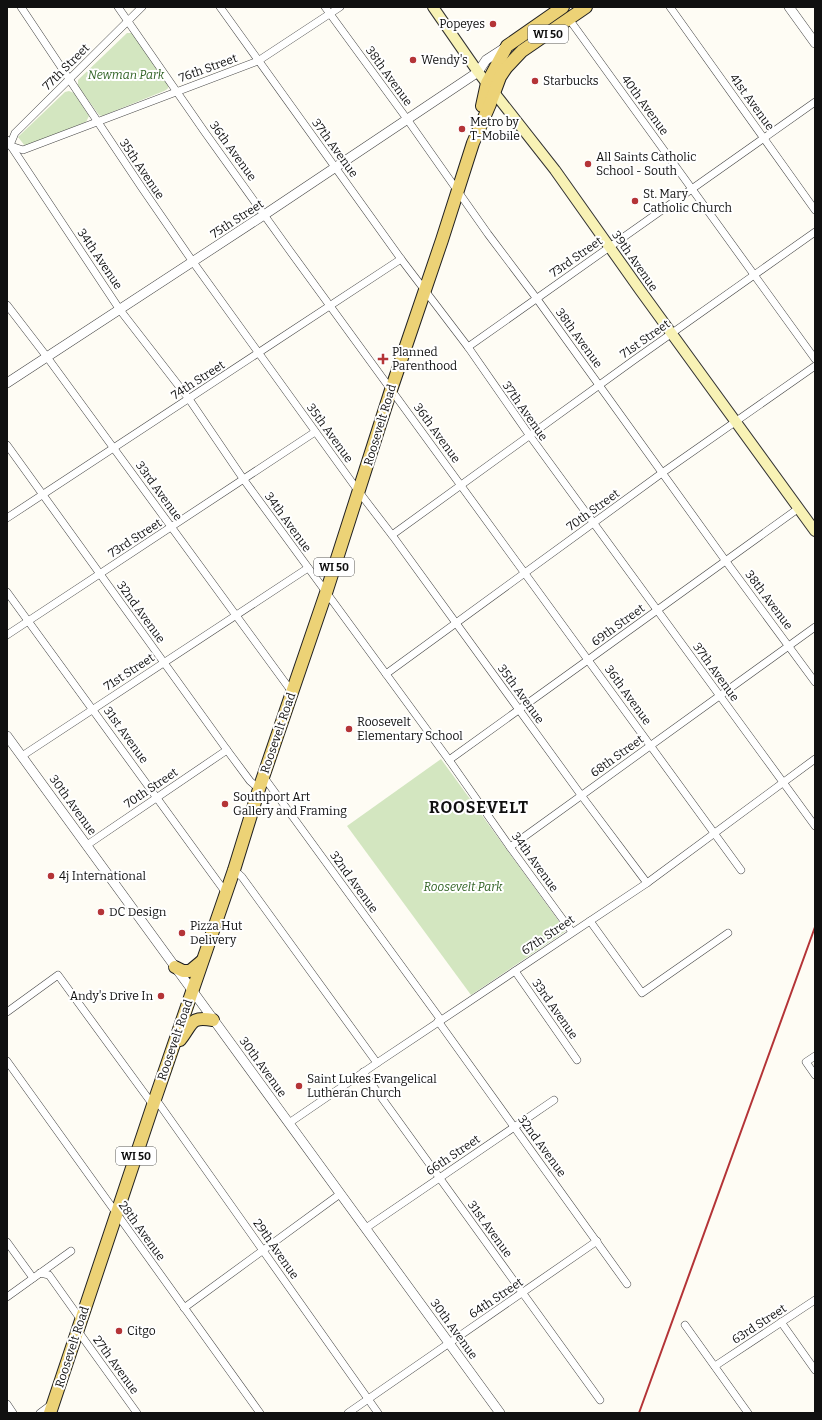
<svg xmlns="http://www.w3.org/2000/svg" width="822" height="1420" font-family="Bitter,serif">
<rect width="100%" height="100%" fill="#fefcf4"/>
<g fill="#d3e6c0">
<path d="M127 33H131L135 34 168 83C169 88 168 89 164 91L102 116 99 115 78 86V80Z"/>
<polygon points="69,91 74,93 89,116 86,122 25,146 18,137 65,92"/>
<polygon points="441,759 566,931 471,995 347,826"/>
</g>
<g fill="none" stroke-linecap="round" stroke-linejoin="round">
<g stroke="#434343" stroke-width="8">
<g id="minor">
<polyline points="21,7 142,188 193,262 359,492 392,535 581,795 647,883"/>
<polyline points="118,7 204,131 290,251 741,870"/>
<polyline points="220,7 401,259 468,347 530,436 815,826"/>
<polyline points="325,7 407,119 488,234 537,299 725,560 815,682"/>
<polyline points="670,7 815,210"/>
<polyline points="569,19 815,359"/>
<polyline points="7,140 120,310 189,399 244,480 449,760 510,847 572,932"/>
<polyline points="10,145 15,133 142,7"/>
<polyline points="11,146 23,150 258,61 340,7"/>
<polyline points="7,305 47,357 292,692"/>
<polyline points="468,347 815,102"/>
<polyline points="7,445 227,750 250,781 259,789"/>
<polyline points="7,518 401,259"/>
<polyline points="392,535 634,360 815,232"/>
<polyline points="7,592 226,893"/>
<polyline points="7,635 315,432"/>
<polyline points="386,674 662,473 815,366"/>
<polyline points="22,756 308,568"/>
<polyline points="449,760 799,508"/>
<polyline points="263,776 441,1020"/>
<polyline points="87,845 227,750"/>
<polyline points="510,847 815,627"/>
<polyline points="234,870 242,877 377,1063"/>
<polyline points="590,921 642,993 728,933"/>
<polyline points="515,971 577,1060"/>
<polyline points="7,1012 58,975 153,1105"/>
<polyline points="438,1021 627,1284"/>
<polyline points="815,1056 806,1062 815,1075"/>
<polyline points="7,1061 260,1413"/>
<polyline points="363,1072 600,1400"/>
<polyline points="155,1098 378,1413"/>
<polyline points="289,1123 377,1063 647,883 815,759"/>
<polyline points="366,1228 554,1100"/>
<polyline points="7,1242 33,1278"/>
<polyline points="40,1273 49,1275 81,1320"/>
<polyline points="7,1297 71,1251"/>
<polyline points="184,1308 340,1194"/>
<polyline points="781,1322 815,1370"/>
<polyline points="685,1325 748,1413"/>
<polyline points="78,1331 137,1413"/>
<polyline points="715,1366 815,1300"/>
<polyline points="7,1404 13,1413"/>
<polyline points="40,1413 52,1404"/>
<polyline points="348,1413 597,1241"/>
</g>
</g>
<g stroke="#434343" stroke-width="10">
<g id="tertiary">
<polyline points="789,7 815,43"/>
<polyline points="7,383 264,215 478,72 486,60 506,47"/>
<polyline points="7,736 500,1413"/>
</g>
</g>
<g stroke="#323232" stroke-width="12">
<polyline id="secondary" points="433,7 478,72 555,170 640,290 815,531"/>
</g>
<g stroke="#212121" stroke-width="14">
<g id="primary">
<polyline points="482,106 487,83 507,46 563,7"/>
<polyline points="175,967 183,971 190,971 202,961"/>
<path d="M180 1040C193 1024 189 1016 213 1020"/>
<polyline points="50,1413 153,1105 234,870 259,789 326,593 391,390 442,240 473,143 490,104 500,77 506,68 522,51 586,7"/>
</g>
</g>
<use href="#minor" stroke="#fff" stroke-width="7"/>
<use href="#tertiary" stroke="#fff" stroke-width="9"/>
<use href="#secondary" stroke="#f8f2b5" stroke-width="10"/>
<use href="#primary" stroke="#ecd276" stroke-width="12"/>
<polyline stroke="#b43437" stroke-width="2" points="639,1413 815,927"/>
</g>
<g fill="#b43437" stroke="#fff" stroke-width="1.5">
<circle cx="493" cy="24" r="4"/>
<circle cx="413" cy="60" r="4"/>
<circle cx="535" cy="81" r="4"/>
<circle cx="462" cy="129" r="4"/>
<circle cx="588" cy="164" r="4"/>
<circle cx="635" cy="201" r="4"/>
<path d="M381 353h4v4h4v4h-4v4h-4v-4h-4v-4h4z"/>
<circle cx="349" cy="729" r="4"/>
<circle cx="225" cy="804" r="4"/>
<circle cx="51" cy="876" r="4"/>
<circle cx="101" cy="912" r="4"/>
<circle cx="182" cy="933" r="4"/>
<circle cx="161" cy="996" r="4"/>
<circle cx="299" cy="1086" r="4"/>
<circle cx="119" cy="1331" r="4"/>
</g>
<g text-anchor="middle" stroke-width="4" stroke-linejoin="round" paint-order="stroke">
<g fill="#fff" stroke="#585858" stroke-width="1">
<rect x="528" y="25" width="40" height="18" rx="3"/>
<rect x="314" y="558" width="40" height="18" rx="3"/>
<rect x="116" y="1147" width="40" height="18" rx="3"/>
</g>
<g font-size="11" font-weight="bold" fill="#101010">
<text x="548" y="38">WI 50</text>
<text x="334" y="571">WI 50</text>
<text x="136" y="1160">WI 50</text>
</g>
<g font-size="12" fill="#101010" stroke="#fff" text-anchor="start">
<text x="485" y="28" text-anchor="end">Popeyes</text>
<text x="421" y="64">Wendy's</text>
<text x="543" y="85">Starbucks</text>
<text x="470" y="126">Metro by<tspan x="470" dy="14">T-Mobile</tspan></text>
<text x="596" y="161">All Saints Catholic<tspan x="596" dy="14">School - South</tspan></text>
<text x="643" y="198">St. Mary<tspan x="643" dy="14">Catholic Church</tspan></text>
<text x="392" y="356">Planned<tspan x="392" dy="14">Parenthood</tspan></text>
<text x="357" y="726">Roosevelt<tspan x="357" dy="14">Elementary School</tspan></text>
<text x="233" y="801">Southport Art<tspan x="233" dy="14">Gallery and Framing</tspan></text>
<text x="59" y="880">4j International</text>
<text x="109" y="916">DC Design</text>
<text x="190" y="930">Pizza Hut<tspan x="190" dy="14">Delivery</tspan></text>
<text x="153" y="1000" text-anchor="end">Andy's Drive In</text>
<text x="307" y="1083">Saint Lukes Evangelical<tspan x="307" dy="14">Lutheran Church</tspan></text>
<text x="127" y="1335">Citgo</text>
</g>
<g font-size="12" fill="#101010" stroke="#fff">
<text transform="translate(66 67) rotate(-45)" y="4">77th Street</text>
<text transform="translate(208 68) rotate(-20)" y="4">76th Street</text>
<text transform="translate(389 76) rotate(54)" y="4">38th Avenue</text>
<text transform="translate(752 102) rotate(54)" y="4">41st Avenue</text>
<text transform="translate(645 105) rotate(54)" y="4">40th Avenue</text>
<text transform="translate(335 148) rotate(54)" y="4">37th Avenue</text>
<text transform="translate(233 151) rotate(54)" y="4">36th Avenue</text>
<text transform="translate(142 169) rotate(56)" y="4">35th Avenue</text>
<text transform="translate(237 219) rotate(-33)" y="4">75th Street</text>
<text transform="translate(576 257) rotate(-35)" y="4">73rd Street</text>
<text transform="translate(100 259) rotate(56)" y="4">34th Avenue</text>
<text transform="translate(635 261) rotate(55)" y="4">39th Avenue</text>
<text transform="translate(579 338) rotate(54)" y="4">38th Avenue</text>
<text transform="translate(645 339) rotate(-35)" y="4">71st Street</text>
<text transform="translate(198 380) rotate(-33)" y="4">74th Street</text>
<text transform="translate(525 411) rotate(55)" y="4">37th Avenue</text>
<text transform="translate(380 425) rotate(-73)" y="4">Roosevelt Road</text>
<text transform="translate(330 433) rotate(54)" y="4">35th Avenue</text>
<text transform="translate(437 433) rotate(54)" y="4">36th Avenue</text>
<text transform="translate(159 491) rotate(54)" y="4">33rd Avenue</text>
<text transform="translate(593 510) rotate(-36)" y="4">70th Street</text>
<text transform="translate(288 522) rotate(54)" y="4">34th Avenue</text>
<text transform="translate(135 538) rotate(-33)" y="4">73rd Street</text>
<text transform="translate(769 600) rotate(53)" y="4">38th Avenue</text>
<text transform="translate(141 612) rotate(54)" y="4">32nd Avenue</text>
<text transform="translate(618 625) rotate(-36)" y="4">69th Street</text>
<text transform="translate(129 672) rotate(-33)" y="4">71st Street</text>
<text transform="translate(716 672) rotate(54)" y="4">37th Avenue</text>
<text transform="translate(521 694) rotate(54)" y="4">35th Avenue</text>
<text transform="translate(628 695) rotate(54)" y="4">36th Avenue</text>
<text transform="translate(278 733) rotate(-71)" y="4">Roosevelt Road</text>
<text transform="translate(126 735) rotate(54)" y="4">31st Avenue</text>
<text transform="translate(617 756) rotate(-36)" y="4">68th Street</text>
<text transform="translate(151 788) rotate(-34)" y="4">70th Street</text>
<text transform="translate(73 805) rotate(54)" y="4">30th Avenue</text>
<text transform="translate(535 862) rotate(54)" y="4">34th Avenue</text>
<text transform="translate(354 882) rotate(54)" y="4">32nd Avenue</text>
<text transform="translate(548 935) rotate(-34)" y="4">67th Street</text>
<text transform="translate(555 1009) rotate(55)" y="4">33rd Avenue</text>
<text transform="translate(175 1040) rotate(-71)" y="4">Roosevelt Road</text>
<text transform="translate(263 1067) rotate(54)" y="4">30th Avenue</text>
<text transform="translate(542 1146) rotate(54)" y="4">32nd Avenue</text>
<text transform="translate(453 1155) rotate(-34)" y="4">66th Street</text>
<text transform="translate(490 1229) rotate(54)" y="4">31st Avenue</text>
<text transform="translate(142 1231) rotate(54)" y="4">28th Avenue</text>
<text transform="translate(276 1249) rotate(55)" y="4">29th Avenue</text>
<text transform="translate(496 1298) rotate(-34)" y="4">64th Street</text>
<text transform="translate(759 1324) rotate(-33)" y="4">63rd Street</text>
<text transform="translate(454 1329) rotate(54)" y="4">30th Avenue</text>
<text transform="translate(72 1347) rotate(-72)" y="4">Roosevelt Road</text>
<text transform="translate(116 1365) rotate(54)" y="4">27th Avenue</text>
</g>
<g font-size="12" font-style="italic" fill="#316325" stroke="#fff">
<text x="126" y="79">Newman Park</text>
<text x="463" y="891">Roosevelt Park</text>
</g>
<g font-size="16" font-weight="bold" letter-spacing="1" fill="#101010" stroke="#fff">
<text x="479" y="813">ROOSEVELT</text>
</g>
</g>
<rect width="822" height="1420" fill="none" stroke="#101010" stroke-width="16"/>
</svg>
